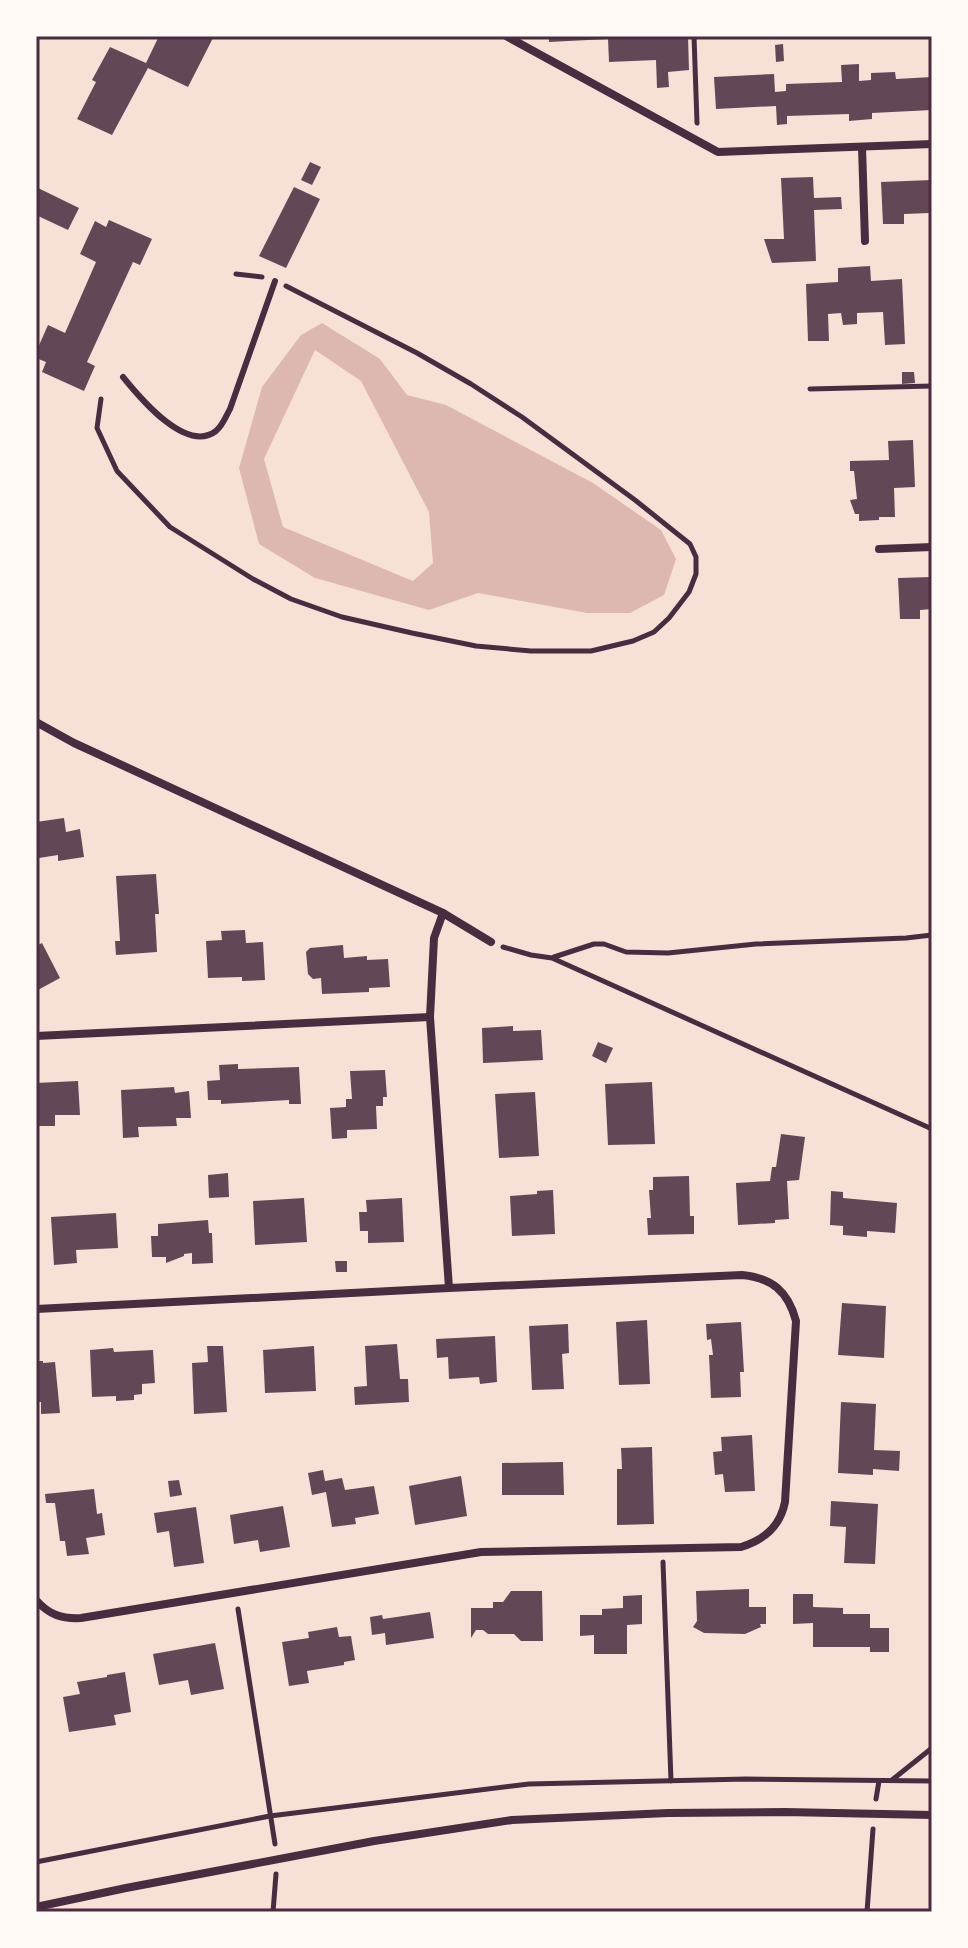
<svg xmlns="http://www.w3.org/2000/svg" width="968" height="1948" font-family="'PT Serif',serif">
<rect width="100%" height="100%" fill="#f7e1d7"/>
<path fill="#dcb8b0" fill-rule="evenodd" d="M322 323 380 359 407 395 446 405 593 483 661 530 676 559 664 595 630 613H587L478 593 429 610 315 578 259 544 239 468 262 387 301 335ZM315 350 361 381 429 512 433 563 413 581 283 527 264 459Z"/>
<g fill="#644757">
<polygon points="159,36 214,36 188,87 148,68 112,135 77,119 96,82 92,80 110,47 146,63"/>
<polygon points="549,36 688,36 689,70 668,72 669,87 657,88 656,60 609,62 608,39 549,42"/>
<polygon points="783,44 784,61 776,62 775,45"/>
<polygon points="859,64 859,81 871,80 871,73 895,72 896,79 932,77 932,110 872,113 872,119 849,121 849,114 787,116 787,124 777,125 776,106 716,109 714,77 774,74 775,92 786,91 786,84 842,82 841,65"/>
<polygon points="310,162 321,167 312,185 301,180"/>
<polygon points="813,177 814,198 841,197 842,209 814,210 816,261 772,263 764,239 784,239 781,178"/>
<polygon points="932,180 930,213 904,214 904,224 883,224 881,182"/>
<polygon points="36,187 79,208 68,230 36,215"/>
<polygon points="294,187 320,199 286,268 259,256"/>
<polygon points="109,220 152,239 140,265 133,262 87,362 95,366 84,391 42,372 46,362 36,358 36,352 48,325 65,333 96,262 80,254 95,221 106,227"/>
<polygon points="870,266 871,281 902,279 905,344 885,345 883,312 857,313 857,324 843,325 841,313 828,314 829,341 808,341 806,284 838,282 838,268"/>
<polygon points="902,372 914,372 915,383 902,384"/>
<polygon points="913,440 915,487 894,488 895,517 879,517 879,520 859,521 859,514 855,514 850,500 857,499 854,471 850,471 850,461 889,460 888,441"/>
<polygon points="932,577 932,609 920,610 920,619 900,619 898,578"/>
<polygon points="64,818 66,832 80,829 84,857 58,861 58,855 39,858 39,863 36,864 36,822"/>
<polygon points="156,874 159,914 155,914 157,952 116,955 115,941 120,941 116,876"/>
<polygon points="245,930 246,943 263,942 265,980 242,981 242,977 208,978 206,941 222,940 221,931"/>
<polygon points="42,943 60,978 36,991 36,946"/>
<polygon points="343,945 344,958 367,956 367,960 388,959 390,987 369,988 369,992 322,994 321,978 313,979 308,974 306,952 310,948"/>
<polygon points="513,1026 513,1031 541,1030 543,1060 483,1063 482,1028"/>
<polygon points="598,1042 613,1048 606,1063 592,1056"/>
<polygon points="238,1064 238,1069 299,1067 301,1104 289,1104 289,1100 221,1104 221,1100 208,1100 207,1081 220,1080 219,1065"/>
<polygon points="385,1070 387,1097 383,1097 383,1106 376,1106 377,1129 347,1130 347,1138 332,1139 330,1108 346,1107 346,1099 352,1099 350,1071"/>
<polygon points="78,1081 80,1115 55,1115 55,1126 36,1126 36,1083"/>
<polygon points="652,1082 655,1144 608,1145 605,1084"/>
<polygon points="174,1087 175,1093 189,1091 191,1118 176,1118 177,1126 138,1127 139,1137 123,1138 121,1090"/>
<polygon points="535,1092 539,1156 499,1158 495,1094"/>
<polygon points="781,1134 805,1137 799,1180 787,1181 789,1219 775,1220 775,1223 738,1225 736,1183 770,1181 772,1167 776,1167"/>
<polygon points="228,1173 229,1197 209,1198 208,1175"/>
<polygon points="689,1176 690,1216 694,1216 694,1234 648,1235 647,1218 651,1218 649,1190 653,1190 653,1177"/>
<polygon points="553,1190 555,1234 512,1236 510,1196 537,1194 537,1191"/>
<polygon points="831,1191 843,1192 843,1198 897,1203 895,1233 867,1231 867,1237 843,1235 843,1226 830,1225"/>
<polygon points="304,1198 307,1242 255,1245 253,1201"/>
<polygon points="402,1198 404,1242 368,1243 368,1231 360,1231 359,1212 367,1212 366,1200"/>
<polygon points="116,1213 118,1248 76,1250 77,1263 54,1265 51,1217"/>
<polygon points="208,1220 209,1233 212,1233 213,1263 192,1264 192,1253 184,1254 184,1256 166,1263 166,1257 152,1257 151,1236 158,1236 158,1224"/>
<polygon points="335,1261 347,1261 347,1272 336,1272"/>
<polygon points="842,1303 886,1306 884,1358 838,1355"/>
<polygon points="647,1320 650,1384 619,1385 616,1322"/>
<polygon points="741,1322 744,1372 740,1372 741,1397 711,1398 709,1355 713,1355 711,1339 707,1340 706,1324"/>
<polygon points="568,1324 569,1353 562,1354 564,1389 532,1390 529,1326"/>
<polygon points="495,1336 497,1382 480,1384 479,1377 449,1379 448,1357 437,1358 436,1339"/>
<polygon points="397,1344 400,1379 408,1379 409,1402 355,1405 354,1387 367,1386 365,1346"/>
<polygon points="207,1346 223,1346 227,1412 194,1414 192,1363 208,1362"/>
<polygon points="314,1346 316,1391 265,1393 263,1350"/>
<polygon points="113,1348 114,1352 153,1350 155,1383 142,1384 142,1394 134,1395 134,1400 116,1401 116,1396 92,1397 90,1350"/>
<polygon points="36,1361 43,1361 43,1363 55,1362 60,1413 41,1414 41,1402 36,1402"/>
<polygon points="841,1402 876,1404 874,1450 900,1451 899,1471 873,1469 873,1475 838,1473"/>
<polygon points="752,1435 755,1491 725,1492 723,1474 715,1475 713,1452 722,1451 721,1437"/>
<polygon points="652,1447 654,1524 617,1525 617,1469 622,1469 621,1448"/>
<polygon points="563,1462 564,1495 502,1495 502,1463"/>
<polygon points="323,1470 325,1481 342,1478 345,1490 374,1486 379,1514 355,1518 356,1524 332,1527 326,1492 312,1495 308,1473"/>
<polygon points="461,1476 467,1516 415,1525 409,1486"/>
<polygon points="179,1480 182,1495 170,1497 168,1481"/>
<polygon points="94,1489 97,1514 102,1513 105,1535 86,1538 89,1554 67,1556 65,1541 60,1541 55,1503 46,1503 45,1494"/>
<polygon points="831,1501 878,1504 875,1564 844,1563 846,1527 830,1526"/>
<polygon points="283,1506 290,1547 260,1552 258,1540 234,1544 230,1515"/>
<polygon points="196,1507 204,1563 174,1567 169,1531 157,1533 154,1513"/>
<polygon points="749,1589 749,1607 766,1607 766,1624 760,1624 761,1627 745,1634 704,1633 693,1627 697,1621 696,1591"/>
<polygon points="511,1591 542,1591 543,1641 521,1641 514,1634 488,1634 483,1630 476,1630 471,1638 471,1608 493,1608 493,1602 503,1602"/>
<polygon points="793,1594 813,1594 813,1607 843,1608 843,1614 870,1614 870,1628 889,1628 889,1652 870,1652 870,1647 813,1647 813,1623 793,1624"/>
<polygon points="642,1595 642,1624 627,1625 627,1654 594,1654 594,1635 580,1636 580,1615 602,1615 602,1609 623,1608 623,1596"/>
<polygon points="430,1612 434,1638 386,1645 385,1633 372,1635 370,1617 382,1615 383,1619"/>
<polygon points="337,1627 339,1637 351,1636 355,1660 344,1662 344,1665 307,1671 309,1683 289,1686 282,1642 309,1638 308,1632"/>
<polygon points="215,1643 224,1689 191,1695 188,1680 159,1685 153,1654"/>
<polygon points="125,1672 131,1712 114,1715 116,1725 69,1732 63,1697 80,1694 77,1682 107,1677 107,1675"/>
</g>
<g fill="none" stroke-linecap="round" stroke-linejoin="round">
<g stroke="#4a2c40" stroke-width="5">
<polyline points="694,36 697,123"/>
<polyline points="236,274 262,277"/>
<polyline points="810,389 932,386"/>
<polyline points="101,399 97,428 117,471 170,527 253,579 291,599 342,617 412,633 476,646 531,651 591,651 633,641 654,632 669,618 689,592 696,574 696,557 690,544 635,500 522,417 471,384 417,353 286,286"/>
<polyline points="503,947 531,955 552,958 932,1129"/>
<polyline points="554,957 594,944 604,944 626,952 668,953 756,944 906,938 932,935"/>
<polyline points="663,1562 671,1781"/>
<polyline points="238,1609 275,1844"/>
<polyline points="892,1780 932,1748"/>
<polyline points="876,1799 879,1781"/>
<polyline points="36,1862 270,1816 529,1784 746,1779 932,1781"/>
<polyline points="273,1912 276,1874"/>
<polyline points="867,1912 873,1829"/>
</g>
<path stroke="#4a2c40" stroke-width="6" d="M123 377C140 398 186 454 216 431 223 425 226 416 230 409L275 281"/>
<g stroke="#4a2c40" stroke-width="8">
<polyline points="506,36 718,152 932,144"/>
<polyline points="862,147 865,241"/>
<polyline points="879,549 932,547"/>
<polyline points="36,722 74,743 443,913 491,942"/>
<polyline points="443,913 434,938 430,1017 449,1288"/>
<polyline points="36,1036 430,1017"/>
<path d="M36 1309 449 1288 742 1275C772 1278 788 1291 796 1321L785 1502C780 1527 764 1540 741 1547L481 1552 81 1618C62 1619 49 1615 36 1600"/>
<polyline points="36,1907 126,1888 374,1841 512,1820 668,1813 785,1812 932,1815"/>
</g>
</g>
<rect width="968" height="1948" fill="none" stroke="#fffaf5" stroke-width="76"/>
<rect x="38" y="38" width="892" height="1872" fill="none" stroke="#4a2c40" stroke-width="3"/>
</svg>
